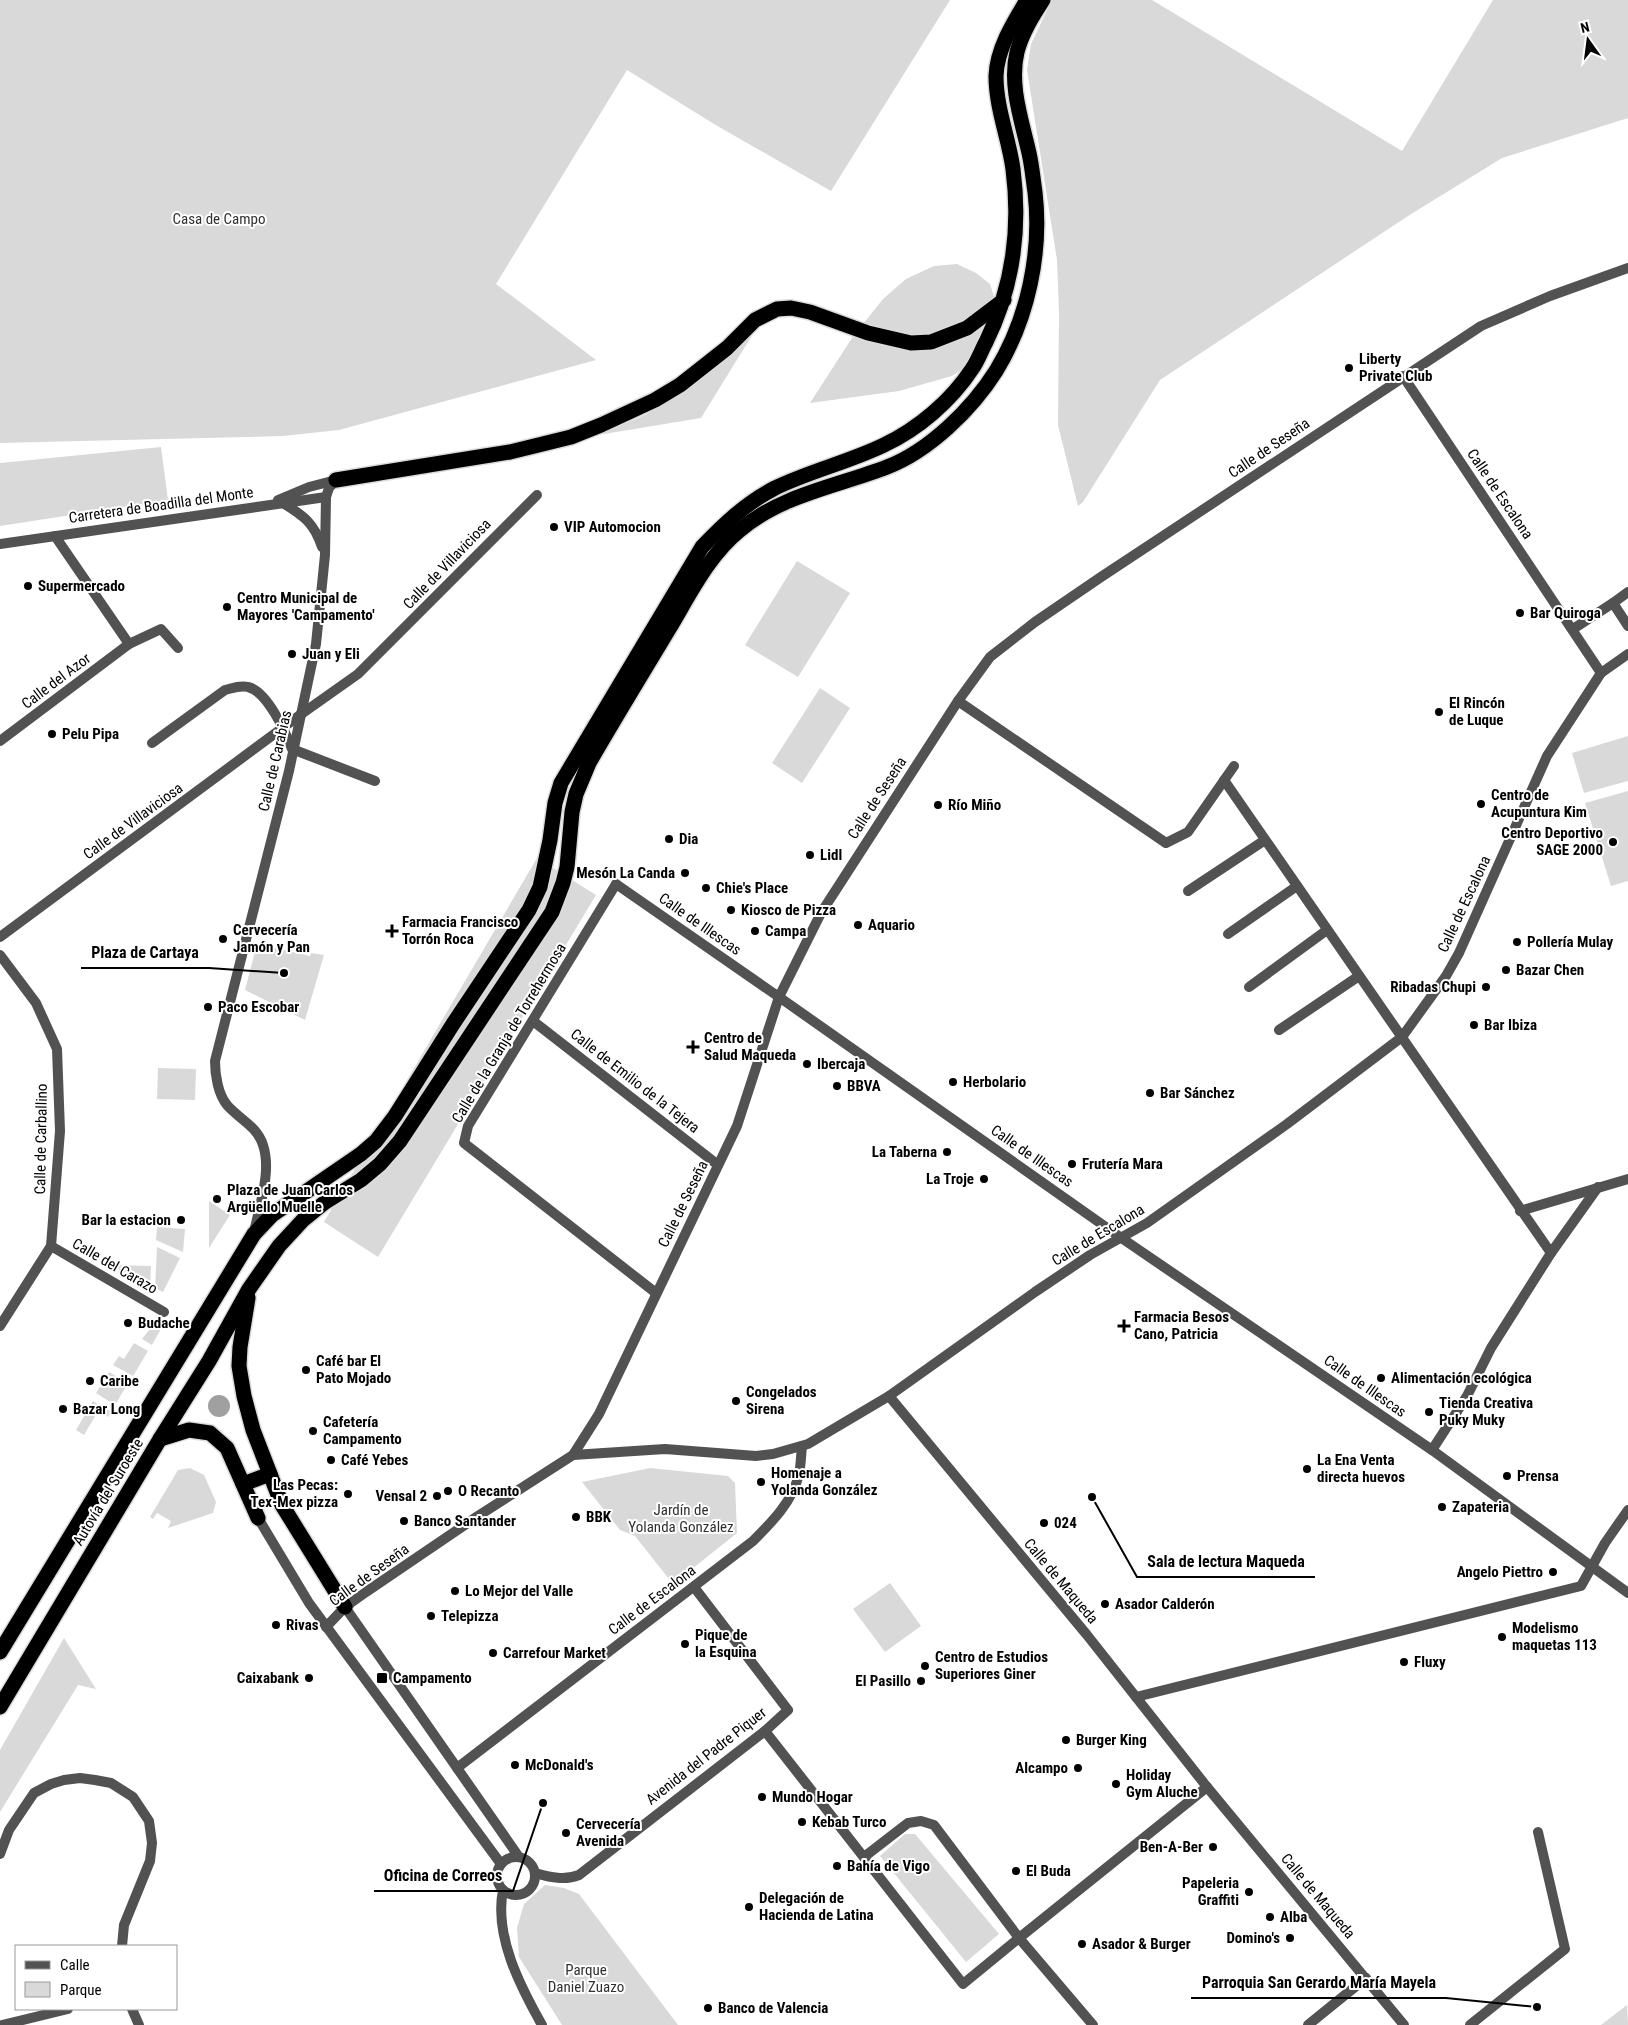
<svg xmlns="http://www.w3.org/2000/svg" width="1628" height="2025" font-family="'Roboto Condensed',sans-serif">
<rect width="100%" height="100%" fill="#fff"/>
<g fill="#d9d9d9">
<polygon points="0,0 950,0 831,191 714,124 627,70 496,284 596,360 339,430 283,436 0,443"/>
<polygon points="1052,0 1152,0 1402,151 1493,0 1628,0 1628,118 1502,158 1408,216 1160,380 1083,502 1078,506 1058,425 1059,313 1057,260 1027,70 1031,44"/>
<polygon points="957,264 976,273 990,284 996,303 970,364 952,376 899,391 810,403 852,338 883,299 906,279 934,266"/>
<path d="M756 329 701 418 586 437C606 429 628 424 647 414 688 392 721 359 756 329Z"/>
<polygon points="161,447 168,500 0,526 0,463"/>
<polygon points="797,561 850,593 798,677 745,645"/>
<polygon points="820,688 850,708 802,783 772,763"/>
<polygon points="1628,736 1628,781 1584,793 1572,753"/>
<polygon points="1628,791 1628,881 1611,886 1585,803"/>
<polygon points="537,858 596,895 378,1257 324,1222"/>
<polygon points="257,944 310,956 311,953 324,955 305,1020 245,990"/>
<polygon points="158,1068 196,1069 195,1100 157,1099"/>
<polygon points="209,1201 230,1215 209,1248"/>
<polygon points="157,1227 185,1229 183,1252 156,1240"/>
<polygon points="157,1247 180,1258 163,1292 155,1288"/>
<polygon points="113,1265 151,1266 150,1288 113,1266"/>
<polygon points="154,1324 161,1329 152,1345 142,1339"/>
<polygon points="134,1343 148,1351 133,1376 113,1365 119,1356 124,1359"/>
<polygon points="109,1372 128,1383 115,1405 96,1393"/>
<polygon points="93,1401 111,1412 108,1417 98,1411 84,1435 76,1430"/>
<polygon points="190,1468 204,1475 216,1502 213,1513 168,1528 171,1521 157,1513 153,1519 150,1517 178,1470"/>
<polygon points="650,1468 728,1476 735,1483 737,1533 673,1584 635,1536 620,1530 582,1482"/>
<polygon points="890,1583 921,1626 885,1652 853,1609"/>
<polygon points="64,1638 96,1689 78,1685 0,1812 0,1750"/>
<polygon points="905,1834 915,1834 999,1934 966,1962 880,1856"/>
<polygon points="545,1885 564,1888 579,1894 678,2025 562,2025 519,1957 517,1928 524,1904"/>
<polygon points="1627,2005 1628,2025 1601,2025"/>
</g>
<circle fill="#a0a0a0" cx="219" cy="1406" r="11"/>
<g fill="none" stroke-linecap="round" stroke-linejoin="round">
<g stroke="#dbdbdb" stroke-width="18">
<g id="motorway">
<polyline points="336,480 510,452 571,437 601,425 655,400 680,385 727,348 755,320 777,309 791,308 810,312 868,333 911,343 931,342 967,328 1004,300"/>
<polyline points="248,1298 240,1347 239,1366 244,1396 253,1430 282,1505 345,1607"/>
<polyline points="160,1439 189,1430 210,1433 227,1448 258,1518"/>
<polyline points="243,1484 270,1474"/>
<path d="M0 1652 254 1234 272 1215 361 1154 376 1141 395 1116 453 1024 529 910 540 887 550 840 555 803 561 783 702 547C724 524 746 503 775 488 810 471 849 462 884 445 918 429 951 401 972 369 978 361 981 351 986 342 1013 287 1021 231 1013 169 1009 139 996 108 996 76 997 49 1013 23 1027 0"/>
<path d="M0 1707 160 1439 209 1361 249 1289 279 1246 303 1220 324 1203 361 1180 380 1164 400 1141 552 912 563 883 567 867 572 812 576 794 589 763C615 718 642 674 669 629 690 594 708 556 740 530 781 495 838 486 887 467 929 451 972 409 996 371 1028 319 1042 252 1035 192 1033 179 1032 166 1029 153 1022 121 1009 86 1017 52 1022 33 1032 17 1043 0"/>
</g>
</g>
<g stroke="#525252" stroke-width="10">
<path d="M283 503C304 516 314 523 322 547"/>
<polyline points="1613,603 1628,592"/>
<polyline points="1573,629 1613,603 1628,626"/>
<polyline points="129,644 161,629 178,648"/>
<polyline points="1601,673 1628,654"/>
<polyline points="958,701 1166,843 1188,832 1234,766"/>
<polyline points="300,715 358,674 537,495"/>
<polyline points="0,741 129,644 55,536"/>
<path d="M152 743 225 690C233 688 240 685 248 687 267 691 286 733 292 749L375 781"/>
<polyline points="1224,780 1551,1253"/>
<polyline points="616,884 468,1126 464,1143 656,1293"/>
<polyline points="1188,891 1265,840"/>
<polyline points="1228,934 1297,886"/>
<polyline points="0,955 36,1003 57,1049 60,1131 51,1246 0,1326"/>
<polyline points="1249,987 1327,930"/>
<polyline points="779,997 1120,1237 1432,1450 1628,1593"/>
<polyline points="533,1021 718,1165"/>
<polyline points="1279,1030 1359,976"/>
<polyline points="1520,1211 1628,1179"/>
<path d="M254 1233C259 1206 272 1172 263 1145 257 1126 239 1119 227 1105 218 1094 215 1075 215 1061L289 771 316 644 325 555 326 497"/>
<polyline points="51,1246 164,1312"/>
<polyline points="889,1396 1087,1635 1207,1787 1404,2025"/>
<polyline points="1432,1450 1467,1396 1491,1348 1551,1253 1598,1187"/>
<polyline points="573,1455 665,1449 756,1456 773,1454 808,1444 889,1396 1035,1292 1090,1255 1147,1223 1287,1124 1402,1037 1446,976 1459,953 1547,756 1601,673 1403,376"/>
<polyline points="1136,1697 1581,1586 1605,1543 1628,1510"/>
<polyline points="765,1731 963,1984 1019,1938 934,1825 921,1821 908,1823 864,1857"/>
<path d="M457 1768 753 1541C772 1522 793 1501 799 1474 801 1465 801 1455 802 1446"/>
<polyline points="0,1854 9,1830 34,1793 51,1784 64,1780 80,1778 95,1780 111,1783 133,1797 149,1821 152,1843 150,1861 124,1925 122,1946"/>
<path d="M535 1873C550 1877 564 1881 579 1875L765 1731 788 1710 694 1587"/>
<polyline points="132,2009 139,2025"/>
<polyline points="2,2025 68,2009"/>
<polyline points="1093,2025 1019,1938 1207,1787"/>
<polyline points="1308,2025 1366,1978"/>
<polyline points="1470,2025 1565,1949 1538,1832"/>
</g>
<g stroke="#525252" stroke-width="10">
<polyline points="278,500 309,487 336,480"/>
<polyline points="0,544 326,497 329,488 336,480"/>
<polyline points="616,884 779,997"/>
<polyline points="0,937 300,715"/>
<polyline points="258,1518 309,1603 501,1864"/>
<polyline points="345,1607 519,1857"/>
<polyline points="326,1627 345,1607 366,1592 478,1516 573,1455 599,1414 737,1126 779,997 821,913 958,701 990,657 1035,622 1101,577 1481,326 1550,296 1628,268"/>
<circle cx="516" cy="1876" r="19"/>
<path d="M503 1890C494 1936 520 1986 542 2025"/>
</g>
<use href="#motorway" stroke="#000" stroke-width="15"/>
</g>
<g fill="#000" stroke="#fff" stroke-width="2">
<circle cx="1349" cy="368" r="5"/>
<circle cx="554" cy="527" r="5"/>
<circle cx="28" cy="586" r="5"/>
<circle cx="227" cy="607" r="5"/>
<circle cx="1520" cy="613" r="5"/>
<circle cx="292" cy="654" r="5"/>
<circle cx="1439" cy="712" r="5"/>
<circle cx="52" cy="734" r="5"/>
<circle cx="1481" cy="804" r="5"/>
<circle cx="938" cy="805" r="5"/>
<circle cx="669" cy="839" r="5"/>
<circle cx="1613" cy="842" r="5"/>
<circle cx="810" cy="855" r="5"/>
<circle cx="685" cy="873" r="5"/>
<circle cx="706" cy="888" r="5"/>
<circle cx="731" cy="910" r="5"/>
<circle cx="858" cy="925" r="5"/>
<path d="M389.5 923.5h5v5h5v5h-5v5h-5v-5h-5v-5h5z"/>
<circle cx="755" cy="931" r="5"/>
<circle cx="223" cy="939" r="5"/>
<circle cx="1517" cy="942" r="5"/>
<circle cx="1506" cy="970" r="5"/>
<circle cx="1486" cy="987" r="5"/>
<circle cx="208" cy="1007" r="5"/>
<circle cx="1474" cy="1025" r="5"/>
<path d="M690.5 1039.5h5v5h5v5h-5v5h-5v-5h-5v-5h5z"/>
<circle cx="807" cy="1064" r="5"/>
<circle cx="953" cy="1082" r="5"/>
<circle cx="837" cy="1086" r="5"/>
<circle cx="1150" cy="1093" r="5"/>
<circle cx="947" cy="1152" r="5"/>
<circle cx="1072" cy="1164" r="5"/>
<circle cx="984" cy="1179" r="5"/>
<circle cx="217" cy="1199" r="5"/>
<circle cx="181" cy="1220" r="5"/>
<circle cx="128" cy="1323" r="5"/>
<path d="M1121.5 1318.5h5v5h5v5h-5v5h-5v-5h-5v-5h5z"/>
<circle cx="306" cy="1370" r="5"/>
<circle cx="1381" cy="1378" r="5"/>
<circle cx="90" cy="1381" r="5"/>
<circle cx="736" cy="1401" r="5"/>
<circle cx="63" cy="1409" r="5"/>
<circle cx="1429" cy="1412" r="5"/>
<circle cx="313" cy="1431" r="5"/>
<circle cx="331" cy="1460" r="5"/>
<circle cx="1307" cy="1469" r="5"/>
<circle cx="1507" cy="1476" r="5"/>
<circle cx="761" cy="1482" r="5"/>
<circle cx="448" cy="1491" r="5"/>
<circle cx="348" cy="1494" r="5"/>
<circle cx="437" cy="1496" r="5"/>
<circle cx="1442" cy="1507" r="5"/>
<circle cx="576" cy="1517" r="5"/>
<circle cx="404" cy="1521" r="5"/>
<circle cx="1044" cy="1523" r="5"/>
<circle cx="1553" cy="1572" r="5"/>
<circle cx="455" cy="1591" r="5"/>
<circle cx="1105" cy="1604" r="5"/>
<circle cx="431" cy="1616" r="5"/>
<circle cx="276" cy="1625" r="5"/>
<circle cx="1502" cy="1637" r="5"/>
<circle cx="685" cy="1644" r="5"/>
<circle cx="493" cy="1653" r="5"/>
<circle cx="1404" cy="1662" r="5"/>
<circle cx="925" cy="1666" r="5"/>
<circle cx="309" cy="1678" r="5"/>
<rect x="376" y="1672" width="12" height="12" rx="2.5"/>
<circle cx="921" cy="1681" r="5"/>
<circle cx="1066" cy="1740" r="5"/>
<circle cx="515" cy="1765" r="5"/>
<circle cx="1078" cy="1768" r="5"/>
<circle cx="1116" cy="1784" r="5"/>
<circle cx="762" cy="1797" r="5"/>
<circle cx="802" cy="1822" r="5"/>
<circle cx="566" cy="1833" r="5"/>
<circle cx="1213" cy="1847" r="5"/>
<circle cx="837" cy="1866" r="5"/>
<circle cx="1016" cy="1871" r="5"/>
<circle cx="1249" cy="1892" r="5"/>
<circle cx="749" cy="1907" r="5"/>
<circle cx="1270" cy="1917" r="5"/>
<circle cx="1290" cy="1938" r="5"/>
<circle cx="1082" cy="1944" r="5"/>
<circle cx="708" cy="2008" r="5"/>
</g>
<g text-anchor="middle" stroke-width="4" stroke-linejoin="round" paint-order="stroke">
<g font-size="15" fill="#303030" stroke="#fff">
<text x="219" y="224">Casa de Campo</text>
<text x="681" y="1515">Jardín de<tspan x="681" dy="17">Yolanda González</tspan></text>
<text x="586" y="1975">Parque<tspan x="586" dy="17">Daniel Zuazo</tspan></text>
</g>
<g font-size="15" font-weight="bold" fill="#000" stroke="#fff" text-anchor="start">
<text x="1359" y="364">Liberty<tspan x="1359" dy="17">Private Club</tspan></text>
<text x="564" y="532">VIP Automocion</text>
<text x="38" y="591">Supermercado</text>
<text x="237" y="603">Centro Municipal de<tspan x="237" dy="17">Mayores 'Campamento'</tspan></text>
<text x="1530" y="618">Bar Quiroga</text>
<text x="302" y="659">Juan y Eli</text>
<text x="1449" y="708">El Rincón<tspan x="1449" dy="17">de Luque</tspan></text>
<text x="62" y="739">Pelu Pipa</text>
<text x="1491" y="800">Centro de<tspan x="1491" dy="17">Acupuntura Kim</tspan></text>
<text x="948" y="810">Río Miño</text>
<text x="1603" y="838" text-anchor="end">Centro Deportivo<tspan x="1603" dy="17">SAGE 2000</tspan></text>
<text x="679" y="844">Dia</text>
<text x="820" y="860">Lidl</text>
<text x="675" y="878" text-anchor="end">Mesón La Canda</text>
<text x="716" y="893">Chie's Place</text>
<text x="741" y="915">Kiosco de Pizza</text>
<text x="402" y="927">Farmacia Francisco<tspan x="402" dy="17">Torrón Roca</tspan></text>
<text x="868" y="930">Aquario</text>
<text x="233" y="935">Cervecería<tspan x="233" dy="17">Jamón y Pan</tspan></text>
<text x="765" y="936">Campa</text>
<text x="1527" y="947">Pollería Mulay</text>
<text x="1516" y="975">Bazar Chen</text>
<text x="1476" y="992" text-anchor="end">Ribadas Chupi</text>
<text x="218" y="1012">Paco Escobar</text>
<text x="1484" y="1030">Bar Ibiza</text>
<text x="704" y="1043">Centro de<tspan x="704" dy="17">Salud Maqueda</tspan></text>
<text x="817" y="1069">Ibercaja</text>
<text x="963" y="1087">Herbolario</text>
<text x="847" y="1091">BBVA</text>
<text x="1160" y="1098">Bar Sánchez</text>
<text x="937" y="1157" text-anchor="end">La Taberna</text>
<text x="1082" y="1169">Frutería Mara</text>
<text x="974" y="1184" text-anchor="end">La Troje</text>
<text x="227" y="1195">Plaza de Juan Carlos<tspan x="227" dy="17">Argüello Muelle</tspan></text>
<text x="171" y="1225" text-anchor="end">Bar la estacion</text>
<text x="1134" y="1322">Farmacia Besos<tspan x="1134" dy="17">Cano, Patricia</tspan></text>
<text x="138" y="1328">Budache</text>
<text x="316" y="1366">Café bar El<tspan x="316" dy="17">Pato Mojado</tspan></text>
<text x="1391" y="1383">Alimentación ecológica</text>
<text x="100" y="1386">Caribe</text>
<text x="746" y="1397">Congelados<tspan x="746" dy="17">Sirena</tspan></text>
<text x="1439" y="1408">Tienda Creativa<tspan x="1439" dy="17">Puky Muky</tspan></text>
<text x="73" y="1414">Bazar Long</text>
<text x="323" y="1427">Cafetería<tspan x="323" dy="17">Campamento</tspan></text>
<text x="341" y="1465">Café Yebes</text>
<text x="1317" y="1465">La Ena Venta<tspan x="1317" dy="17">directa huevos</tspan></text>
<text x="771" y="1478">Homenaje a<tspan x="771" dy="17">Yolanda González</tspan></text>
<text x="1517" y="1481">Prensa</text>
<text x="338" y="1490" text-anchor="end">Las Pecas:<tspan x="338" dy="17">Tex-Mex pizza</tspan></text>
<text x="458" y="1496">O Recanto</text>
<text x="427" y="1501" text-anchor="end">Vensal 2</text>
<text x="1452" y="1512">Zapateria</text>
<text x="586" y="1522">BBK</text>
<text x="414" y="1526">Banco Santander</text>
<text x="1054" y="1528">024</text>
<text x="1543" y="1577" text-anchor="end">Angelo Piettro</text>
<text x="465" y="1596">Lo Mejor del Valle</text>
<text x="1115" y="1609">Asador Calderón</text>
<text x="441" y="1621">Telepizza</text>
<text x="286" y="1630">Rivas</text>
<text x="1512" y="1633">Modelismo<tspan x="1512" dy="17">maquetas 113</tspan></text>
<text x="695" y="1640">Pique de<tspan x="695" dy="17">la Esquina</tspan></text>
<text x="503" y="1658">Carrefour Market</text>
<text x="935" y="1662">Centro de Estudios<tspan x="935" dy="17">Superiores Giner</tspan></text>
<text x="1414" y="1667">Fluxy</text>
<text x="299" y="1683" text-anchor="end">Caixabank</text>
<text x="393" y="1683">Campamento</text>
<text x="911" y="1686" text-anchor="end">El Pasillo</text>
<text x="1076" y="1745">Burger King</text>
<text x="525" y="1770">McDonald's</text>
<text x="1068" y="1773" text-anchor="end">Alcampo</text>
<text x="1126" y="1780">Holiday<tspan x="1126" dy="17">Gym Aluche</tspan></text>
<text x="772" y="1802">Mundo Hogar</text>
<text x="812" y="1827">Kebab Turco</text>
<text x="576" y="1829">Cervecería<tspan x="576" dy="17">Avenida</tspan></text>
<text x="1203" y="1852" text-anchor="end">Ben-A-Ber</text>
<text x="847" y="1871">Bahía de Vigo</text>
<text x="1026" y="1876">El Buda</text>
<text x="1239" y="1888" text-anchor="end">Papeleria<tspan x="1239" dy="17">Graffiti</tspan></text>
<text x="759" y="1903">Delegación de<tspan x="759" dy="17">Hacienda de Latina</tspan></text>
<text x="1280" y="1922">Alba</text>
<text x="1280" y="1943" text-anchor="end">Domino's</text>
<text x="1092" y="1949">Asador &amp; Burger</text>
<text x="718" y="2013">Banco de Valencia</text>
</g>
<g font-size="15" fill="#000" stroke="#fff">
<text transform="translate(1269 448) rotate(-34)" y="5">Calle de Seseña</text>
<text transform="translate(1500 494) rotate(56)" y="5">Calle de Escalona</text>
<text transform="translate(161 505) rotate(-8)" y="5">Carretera de Boadilla del Monte</text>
<text transform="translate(447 564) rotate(-46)" y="5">Calle de Villaviciosa</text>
<text transform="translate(56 681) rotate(-37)" y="5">Calle del Azor</text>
<text transform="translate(275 761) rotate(-77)" y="5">Calle de Carabias</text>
<text transform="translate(877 798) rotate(-57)" y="5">Calle de Seseña</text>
<text transform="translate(133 821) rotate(-36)" y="5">Calle de Villaviciosa</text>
<text transform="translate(1464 904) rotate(-65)" y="5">Calle de Escalona</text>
<text transform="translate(700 924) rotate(35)" y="5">Calle de Illescas</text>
<text transform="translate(509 1033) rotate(-59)" y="5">Calle de la Granja de Torrehermosa</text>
<text transform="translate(635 1081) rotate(38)" y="5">Calle de Emilio de la Tejera</text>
<text transform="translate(41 1139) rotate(-89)" y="5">Calle de Carballino</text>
<text transform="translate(1032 1156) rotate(35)" y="5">Calle de Illescas</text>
<text transform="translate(683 1204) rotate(-64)" y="5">Calle de Seseña</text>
<text transform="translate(1098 1235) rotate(-31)" y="5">Calle de Escalona</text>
<text transform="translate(115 1266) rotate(30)" y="5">Calle del Carazo</text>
<text transform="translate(1365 1386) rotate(35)" y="5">Calle de Illescas</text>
<text transform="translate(108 1492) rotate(-59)" y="5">Autovía del Suroeste</text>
<text transform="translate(369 1575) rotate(-36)" y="5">Calle de Seseña</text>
<text transform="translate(1061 1581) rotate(50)" y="5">Calle de Maqueda</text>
<text transform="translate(652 1600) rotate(-37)" y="5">Calle de Escalona</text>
<text transform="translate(706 1756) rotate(-38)" y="5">Avenida del Padre Piquer</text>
<text transform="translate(1318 1896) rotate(50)" y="5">Calle de Maqueda</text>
</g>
</g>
<path fill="none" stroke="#000" stroke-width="2" d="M284 973L209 968H81M1092 1497L1137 1577H1315M543 1803L513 1891H374M1537 2007L1446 1998H1191"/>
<g fill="#000" stroke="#fff" stroke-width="2">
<circle cx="284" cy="973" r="5"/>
<circle cx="1092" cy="1497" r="5"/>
<circle cx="543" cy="1803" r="5"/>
<circle cx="1537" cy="2007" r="5"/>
</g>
<g font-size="16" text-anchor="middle" font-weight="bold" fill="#000" stroke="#fff" stroke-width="4" stroke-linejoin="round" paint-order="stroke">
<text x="145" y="958">Plaza de Cartaya</text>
<text x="1226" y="1567">Sala de lectura Maqueda</text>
<text x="443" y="1881">Oficina de Correos</text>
<text x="1319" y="1988">Parroquia San Gerardo María Mayela</text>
</g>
<rect x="15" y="1945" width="162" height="65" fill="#ffffff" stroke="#999999"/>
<rect x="25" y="1961" width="25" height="8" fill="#525252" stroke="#999999"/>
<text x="60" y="1970" font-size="15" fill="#000000">Calle</text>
<rect x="25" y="1982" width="25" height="15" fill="#d9d9d9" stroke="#999999"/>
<text x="60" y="1995" font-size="15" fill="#000000">Parque</text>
<g transform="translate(1588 40) rotate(346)" stroke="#ffffff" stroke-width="4" paint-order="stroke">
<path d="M0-4L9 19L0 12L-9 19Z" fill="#000000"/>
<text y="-8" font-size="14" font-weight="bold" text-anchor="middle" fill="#000000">N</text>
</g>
</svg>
